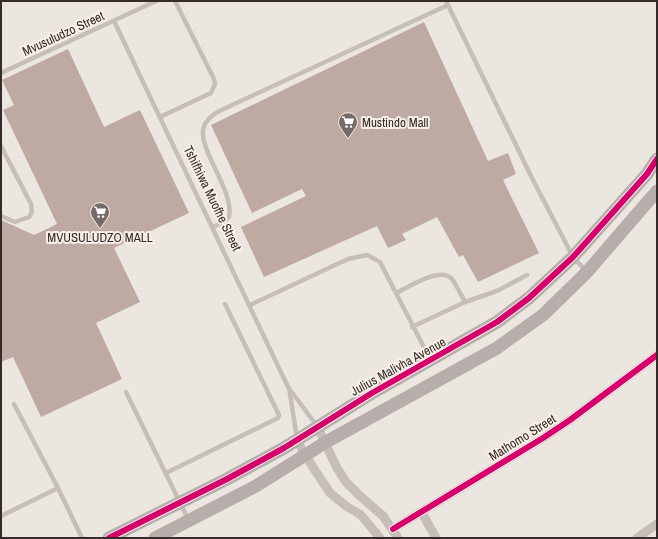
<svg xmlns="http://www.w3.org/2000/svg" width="658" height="539" font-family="'Archivo Narrow',sans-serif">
<rect width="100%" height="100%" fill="#ece6e1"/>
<g fill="#bea9a3">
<polygon points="424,22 488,161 508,153 516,174 503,180 539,253 478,282 463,255 459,257 437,217 402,234 406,240 388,248 377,226 264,277 241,227 306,196 302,189 252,213 211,125"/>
<polygon points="68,49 104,127 140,110 189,213 114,248 140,302 96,323 122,379 41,417 13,357 1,362 1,220 34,235 57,224 3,110 14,105 2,80"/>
</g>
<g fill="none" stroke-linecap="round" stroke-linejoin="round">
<g stroke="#c5beb9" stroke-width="4.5">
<polyline points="446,1 531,176 573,257 586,271"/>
<polyline points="114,21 288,387 317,426"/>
<polyline points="1,73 156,1"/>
<polyline points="160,117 211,93 215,84 214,79 175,1"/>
<polyline points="1,146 31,204 32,212 29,217 15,222 1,216"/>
<path d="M213 227 225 221 229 217C235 189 193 145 205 124 210 115 221 110 230 106L448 5"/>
<path d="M396 293C409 287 439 267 451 278 456 283 461 296 465 302"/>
<polyline points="250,305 348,259 367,255 380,262 430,359"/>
<polyline points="412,327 465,302 497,291 527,275"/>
<polyline points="289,388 297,438"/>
<polyline points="126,392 188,519"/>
<polyline points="14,404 58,488 82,538"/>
<polyline points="166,473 278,418 279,415 225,304"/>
<polyline points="1,516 58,488"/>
</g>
<g stroke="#c5beb9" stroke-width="9">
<polyline points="317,426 337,468 346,482 359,495 383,516 398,538"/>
<polyline points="297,440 305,455 330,493 346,506 361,515 380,538"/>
<polyline points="422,513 436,538"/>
<polyline points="393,529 543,438 570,420 657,355"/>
<polyline points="637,538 657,524"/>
</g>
<g stroke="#b6aeaa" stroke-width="13">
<polyline points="109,538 227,479 284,448 372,393 497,322 529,298 573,257 647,174 657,159"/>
<polyline points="155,538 256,486 326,442 497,348 543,315 587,272 657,191"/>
</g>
<g stroke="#f8efe8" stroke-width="8">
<g id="cycleway">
<polyline points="393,529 543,438 570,420 657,355"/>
<polyline points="109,538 227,479 284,448 372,393 497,322 529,298 573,257 647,174 657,159"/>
</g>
</g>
<use href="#cycleway" stroke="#d6006c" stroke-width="6"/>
</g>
<defs>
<g id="supermarket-pin" transform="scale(1)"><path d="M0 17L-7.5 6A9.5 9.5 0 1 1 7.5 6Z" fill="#756c69" stroke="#f8efe8"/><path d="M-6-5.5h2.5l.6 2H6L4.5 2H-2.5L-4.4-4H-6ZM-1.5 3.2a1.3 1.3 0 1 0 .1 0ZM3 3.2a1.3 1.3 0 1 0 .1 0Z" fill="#fff"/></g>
</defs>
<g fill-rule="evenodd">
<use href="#supermarket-pin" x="348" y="122"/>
<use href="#supermarket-pin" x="100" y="212"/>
</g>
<g text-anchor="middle" stroke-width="4" stroke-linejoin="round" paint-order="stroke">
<g font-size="13" fill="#352b28" stroke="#f8efe8">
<text transform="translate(63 33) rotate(-25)" y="5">Mvusuludzo Street</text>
<text transform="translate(213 198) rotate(64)" y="5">Tshifhiwa Muofhe Street</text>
<text transform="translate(398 366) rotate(-29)" y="5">Julius Malivha Avenue</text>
<text transform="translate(522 437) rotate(-32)" y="5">Mathomo Street</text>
</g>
<g font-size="13" fill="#352b28" stroke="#f8efe8" text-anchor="start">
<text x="362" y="127">Mustindo Mall</text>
<text x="100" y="242" text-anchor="middle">MVUSULUDZO MALL</text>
</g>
</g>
<rect width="658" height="539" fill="none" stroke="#352b28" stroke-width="4"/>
</svg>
